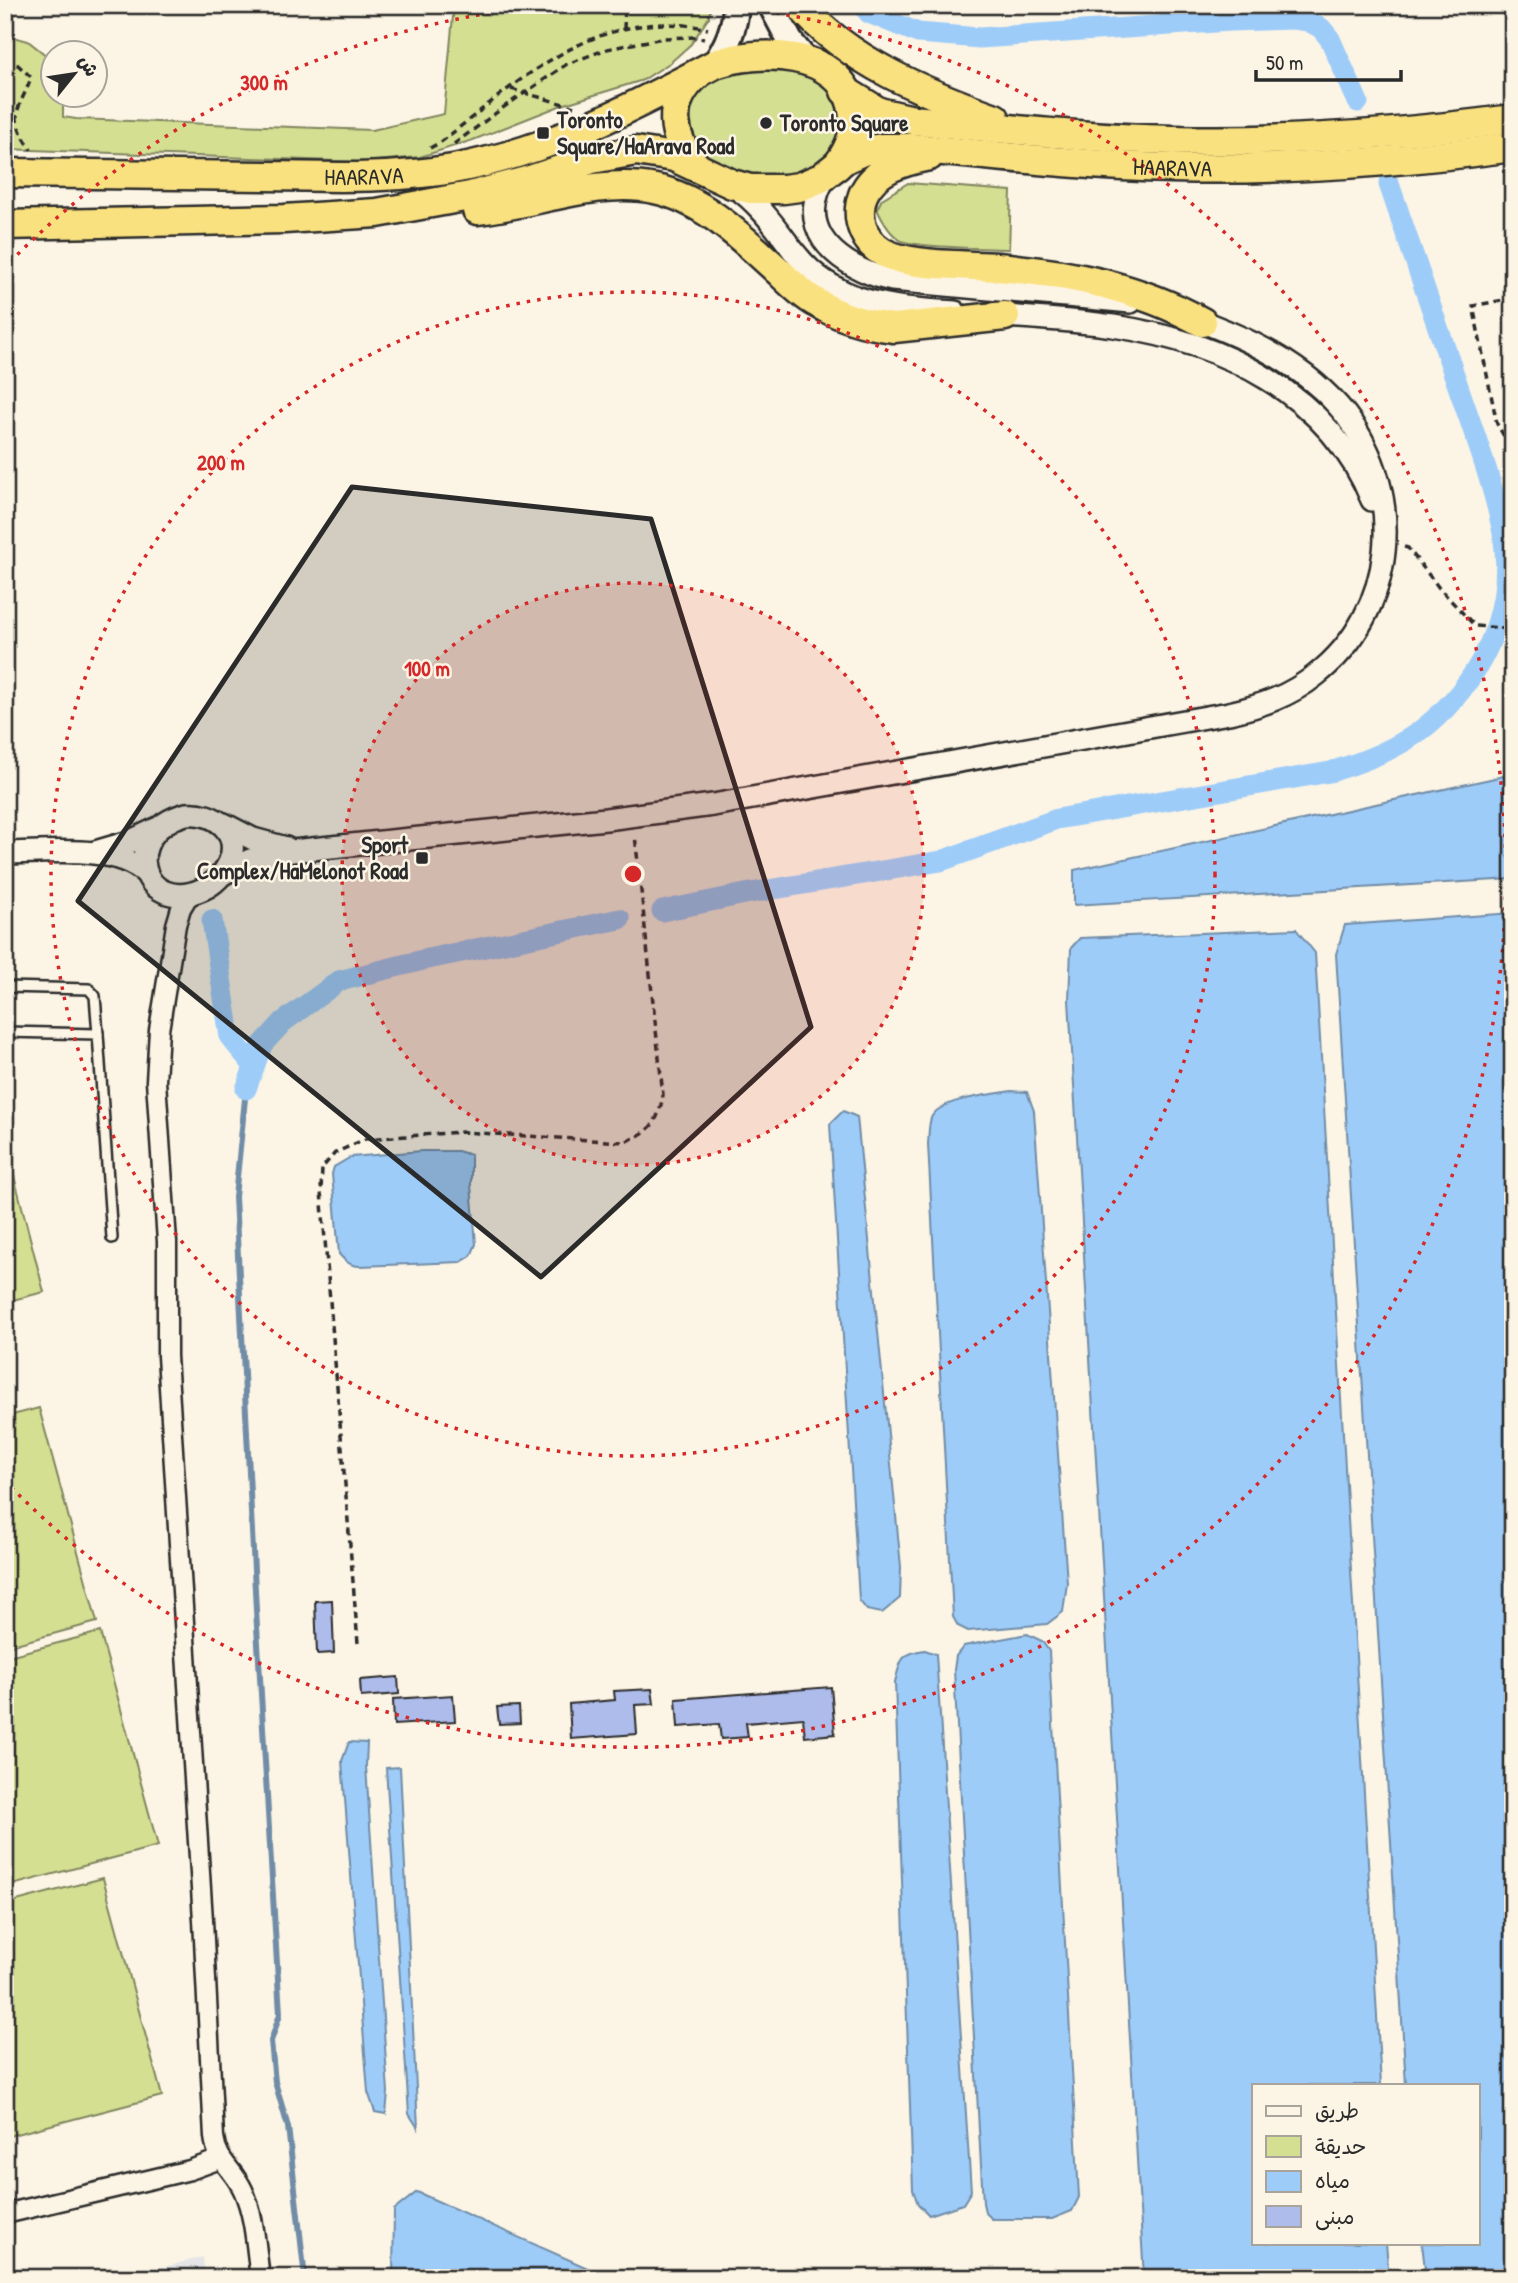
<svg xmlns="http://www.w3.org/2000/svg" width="1518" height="2283" font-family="'Patrick Hand','Playpen Sans Arabic',sans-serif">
<rect width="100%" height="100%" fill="#fcf5e5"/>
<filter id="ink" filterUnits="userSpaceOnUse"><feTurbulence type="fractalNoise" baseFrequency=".0143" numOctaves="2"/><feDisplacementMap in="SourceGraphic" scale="14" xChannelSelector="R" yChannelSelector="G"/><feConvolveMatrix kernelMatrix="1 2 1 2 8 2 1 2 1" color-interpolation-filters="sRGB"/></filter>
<g filter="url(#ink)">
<polygon fill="#e5e4e7" points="203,2257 205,2278 121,2278"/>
<g fill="#d4df92" stroke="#80855e" stroke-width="2">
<polygon points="454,5 711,5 709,17 691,44 671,62 643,80 562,105 473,140 420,157 363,162 5,149 5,35 28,41 52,60 52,94 63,95 63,117 76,119 372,130 444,114"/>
<polygon points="803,68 835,89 846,133 817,172 751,181 691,149 686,104 718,71"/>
<path d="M908 183 1011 191 1009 249C989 248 913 248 900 240 889 233 882 220 877 209L882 199Z"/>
<polygon points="5,1141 44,1292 5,1302"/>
<polygon points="39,1408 97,1622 5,1647 5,1417"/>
<polygon points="100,1632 158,1846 5,1887 5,1657"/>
<polygon points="103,1878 162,2096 5,2137 5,1904"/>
</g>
<g fill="#9eccf9" stroke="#708ca7" stroke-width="2">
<polygon points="1513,774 1513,879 1074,905 1074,870"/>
<polygon points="1513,913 1513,2278 1426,2278 1422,2243 1478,2243 1478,2085 1406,2085 1336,954 1345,925"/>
<polygon points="1296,929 1315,953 1381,2085 1254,2085 1254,2243 1386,2243 1389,2278 1144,2278 1069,1000 1071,948 1080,938"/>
<path d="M1011 1091 1027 1092 1034 1111 1067 1583 1063 1612 1047 1624 968 1631 958 1626 953 1617 928 1144C929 1135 928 1123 932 1116 943 1098 991 1095 1011 1091Z"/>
<polygon points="843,1111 857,1117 901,1567 900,1598 882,1613 867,1610 859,1600 830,1124"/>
<path d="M422 1151H458L471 1155V1185L476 1244 471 1256 461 1262 360 1266C350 1266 345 1261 339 1254L332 1174 334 1167 351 1157Z"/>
<polygon points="1027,1634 1042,1641 1049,1651 1079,2197 1072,2211 1052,2219 992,2219 985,2212 983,2203 954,1670 956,1656 964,1646"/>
<path d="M925 1650 936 1654 971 2191 963 2204 929 2215 918 2204 913 2190 895 1683C900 1661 900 1653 925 1650Z"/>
<polygon points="349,1742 367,1743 366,1766 388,2092 386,2114 375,2112 368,2092 342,1761"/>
<polygon points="400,1767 418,2128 409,2114 386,1768"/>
<polygon points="417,2192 610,2278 393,2278 394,2210"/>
</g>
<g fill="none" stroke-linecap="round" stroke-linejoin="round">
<polyline stroke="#708ca7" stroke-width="6" points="246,1089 235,1197 256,1610 280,2014 271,2041 275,2082 288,2127 305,2278"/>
<g stroke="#9eccf9" stroke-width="21">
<polyline points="862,5 869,13 918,33 980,38 1230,21 1294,19 1308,21 1321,28 1330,39 1358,102"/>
<path d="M662 911 750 893 941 861 1057 819 1330 772C1357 764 1384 754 1408 739 1422 731 1434 720 1445 709 1493 659 1515 597 1502 528 1492 480 1474 433 1458 386 1435 319 1412 251 1389 184"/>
<polyline points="212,920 230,1037 254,1066"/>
<polyline points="246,1089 262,1045 283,1022 339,981 423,960 620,919"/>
</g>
</g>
<g fill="#aebcec" stroke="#2b2b2b" stroke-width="2">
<polygon points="332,1600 334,1653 317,1654 315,1601"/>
<polygon points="398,1677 399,1694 361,1697 360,1680"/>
<polygon points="831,1687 835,1734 805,1737 803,1718 746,1723 748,1737 721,1739 719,1724 678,1727 676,1699"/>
<polygon points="652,1689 654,1704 635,1705 637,1734 571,1739 569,1704 615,1700 614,1691"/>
<polygon points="453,1695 455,1721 394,1725 393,1699"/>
<polygon points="519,1706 520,1723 499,1724 497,1707"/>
</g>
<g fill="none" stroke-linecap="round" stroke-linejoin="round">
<g stroke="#2b2b2b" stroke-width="14">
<g id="service">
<polyline points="5,987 89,989 95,996 98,1034"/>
<polyline points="5,1032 98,1034 112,1238"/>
</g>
</g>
<g stroke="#2b2b2b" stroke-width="23">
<g id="minor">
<path d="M195 892 187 898 181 908 176 925 159 1030 156 1081 167 1242V1356L203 1920 214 2137C217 2162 233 2168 243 2190 255 2216 256 2249 260 2278"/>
<polyline points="5,2214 190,2170 220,2159"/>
</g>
</g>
<g stroke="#2b2b2b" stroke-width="26">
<g id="tertiary">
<path d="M828 173C825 179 820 185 818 192 800 241 853 272 892 280L1131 302"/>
<path d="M734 186C760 204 776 228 795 253 835 305 894 308 955 312"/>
<path d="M990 315C1031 318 1073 320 1113 326 1222 342 1329 393 1372 500"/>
<path d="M186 814C215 811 242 832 229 863 224 874 214 884 203 889 141 917 117 833 186 814Z"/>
<polyline points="224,824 253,839 286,848"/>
<polyline points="95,852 129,842 156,829"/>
<path d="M5 853C48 853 113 843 147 874"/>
<path d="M221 875 250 860 292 851 606 819 713 805 1229 713C1261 706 1290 696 1316 675 1397 612 1407 494 1345 414 1306 365 1246 337 1189 317"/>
</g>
</g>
<g stroke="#2b2b2b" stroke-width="30">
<g id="secondary">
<polyline points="771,5 790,41 806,61"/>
<path d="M715 64C727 45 735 28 736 5"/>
</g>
</g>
<g stroke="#2b2b2b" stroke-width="33">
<g id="trunk">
<path d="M800 5C846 61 928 94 995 118"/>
<path d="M845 91 879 112 913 120C1000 128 1087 138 1173 140 1287 143 1400 134 1513 119"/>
<path d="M929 156C904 161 874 169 863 195 854 220 865 247 891 256 919 266 966 265 997 267 1068 273 1139 287 1202 322"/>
<path d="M696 166C671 138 665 102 697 75"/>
<path id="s1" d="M5 173 341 177C379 177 416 175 453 169 547 152 632 108 715 64 758 49 838 49 852 105 858 129 851 147 837 166"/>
<path d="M477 210C535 204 599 177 655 189 701 198 741 237 774 267 788 280 802 295 819 304 842 318 868 325 894 328L1005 316"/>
<path id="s2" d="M5 225 284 219 377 213 470 196 530 180 592 159 636 151 674 157 732 184 750 189H784L799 187 821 178 845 159 863 151 882 148H912C998 156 1085 166 1172 168 1286 171 1400 162 1513 147"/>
</g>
</g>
<g stroke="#2b2b2b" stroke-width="3.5" stroke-dasharray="7 5" stroke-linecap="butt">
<polyline points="624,29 625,5"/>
<path d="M5 61 18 65 31 77C28 90 17 104 17 117 16 127 26 140 31 150"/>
<polyline points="511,89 574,107"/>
<polyline points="454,144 504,107 567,64 607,49 663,38 696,37 704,39"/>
<path d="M430 148 441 142C520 80 598 4 708 29"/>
<polyline points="1513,298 1473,306 1497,424 1513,452"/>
<polyline points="1404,547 1408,548 1439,588 1475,626 1513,629"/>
<path d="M358 1643 321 1191 322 1168 335 1153 365 1139 462 1132 624 1142C651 1132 658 1123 663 1095L635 835"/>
</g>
<use href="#service" stroke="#fcf5e5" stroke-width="9"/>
<use href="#minor" stroke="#fcf5e5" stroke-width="18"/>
<use href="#tertiary" stroke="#fcf5e5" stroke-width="21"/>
<use href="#secondary" stroke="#fcf5e5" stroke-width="24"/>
<use href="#trunk" stroke="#fae180" stroke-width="28"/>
</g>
</g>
<path fill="#2b2b2b" fill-opacity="0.2" stroke="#2b2b2b" stroke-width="5" stroke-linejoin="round" d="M352 487 651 519 811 1027 541 1277 78 901Z"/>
<circle cx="633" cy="874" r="291" fill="#d62828" fill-opacity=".12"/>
<g fill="none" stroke="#d62828" stroke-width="3.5" stroke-dasharray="3.5 7">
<circle cx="633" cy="874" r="291"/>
<circle cx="633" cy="874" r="582"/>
<path d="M10 262A873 873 0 0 1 542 6M724 6A873 873 0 1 1 10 1486"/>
</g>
<g fill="#2b2b2b" stroke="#fcf5e5" stroke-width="2.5">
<circle cx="766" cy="123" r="7"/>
<rect x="536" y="126" width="14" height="14" rx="3.5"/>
<rect x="415" y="851" width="14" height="14" rx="3.5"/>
</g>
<g text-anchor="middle" stroke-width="5" stroke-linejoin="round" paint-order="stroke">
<g font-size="23" font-weight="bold" fill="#2b2b2b" stroke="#fcf5e5" text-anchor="start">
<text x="557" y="128">Toronto<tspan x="557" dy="26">Square/HaArava Road</tspan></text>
<text x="780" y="131">Toronto Square</text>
<text x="408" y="853" text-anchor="end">Sport<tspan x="408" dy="26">Complex/HaMelonot Road</tspan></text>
</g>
<g font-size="23" fill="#2b2b2b" stroke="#fcf5e5">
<text dy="8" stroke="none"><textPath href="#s2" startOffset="1194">HAARAVA</textPath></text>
<text dy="8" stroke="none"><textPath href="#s1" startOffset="359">HAARAVA</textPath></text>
</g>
</g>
<circle cx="633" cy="874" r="10" fill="#d62828" stroke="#fcf5e5" stroke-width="3.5"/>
<g font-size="21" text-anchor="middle" font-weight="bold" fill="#d62828" stroke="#fcf5e5" stroke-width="5" stroke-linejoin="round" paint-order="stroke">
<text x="264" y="90">300 m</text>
<text x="221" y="470">200 m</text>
<text x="427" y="676">100 m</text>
</g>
<rect width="1518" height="2283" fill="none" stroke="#fcf5e5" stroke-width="28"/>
<rect x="14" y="14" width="1490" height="2255" fill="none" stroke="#2b2b2b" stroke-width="2.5" filter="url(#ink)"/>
<rect x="1252" y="2084" width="228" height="161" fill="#fcf5e5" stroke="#a8a49b" stroke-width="2"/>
<rect x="1266" y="2106" width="35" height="10" fill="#fcf5e5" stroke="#a8a49b" stroke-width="2"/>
<text x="1315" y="2118" font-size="21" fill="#2b2b2b">طريق</text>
<rect x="1266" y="2136" width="35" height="21" fill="#d4df92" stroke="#a8a49b" stroke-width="2"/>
<text x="1315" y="2154" font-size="21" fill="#2b2b2b">حديقة</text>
<rect x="1266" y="2171" width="35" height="21" fill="#9eccf9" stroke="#a8a49b" stroke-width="2"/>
<text x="1315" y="2188" font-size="21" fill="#2b2b2b">مياه</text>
<rect x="1266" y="2206" width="35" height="21" fill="#aebcec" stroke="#a8a49b" stroke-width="2"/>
<text x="1315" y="2224" font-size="21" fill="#2b2b2b">مبنى</text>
<g transform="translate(74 74) rotate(60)"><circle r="33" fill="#fcf5e5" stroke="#a8a49b" stroke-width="2"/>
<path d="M0-5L12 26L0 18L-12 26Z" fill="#2b2b2b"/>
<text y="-10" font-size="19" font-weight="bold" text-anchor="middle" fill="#2b2b2b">ش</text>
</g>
<path d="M1256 70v10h145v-10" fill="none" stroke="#2b2b2b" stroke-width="3.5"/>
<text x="1266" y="70" font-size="21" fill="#2b2b2b" stroke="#fcf5e5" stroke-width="5" paint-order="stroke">50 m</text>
</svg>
